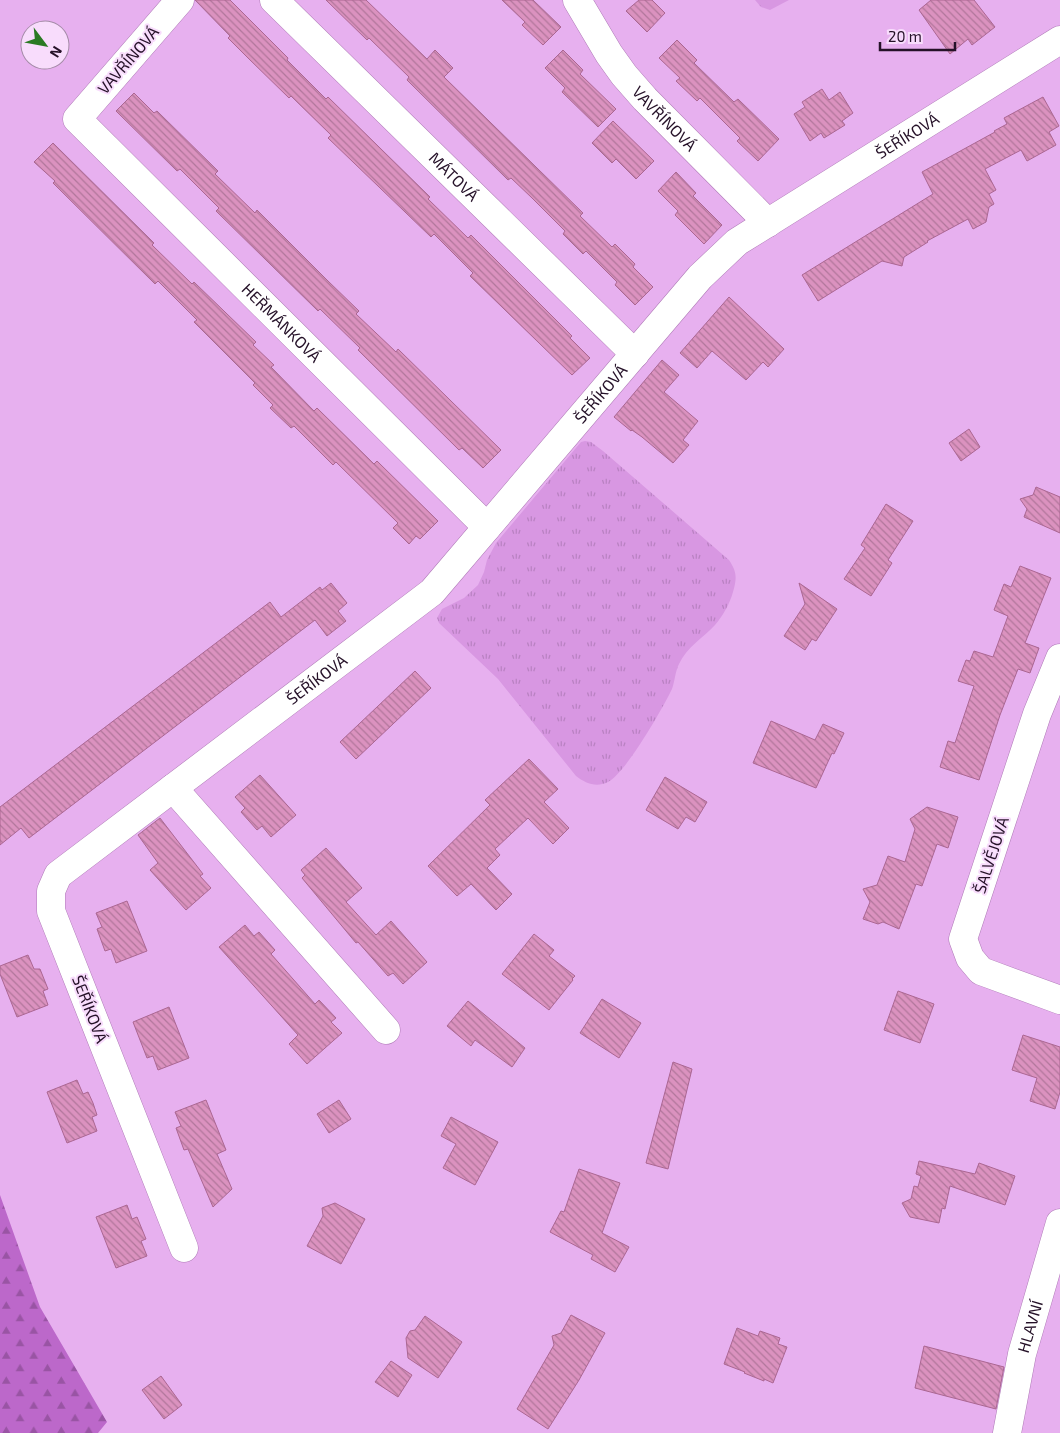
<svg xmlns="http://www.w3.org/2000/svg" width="1060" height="1433" font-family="'Exo 2',sans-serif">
<defs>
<pattern id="grass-tufts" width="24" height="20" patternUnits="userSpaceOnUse" patternTransform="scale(1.25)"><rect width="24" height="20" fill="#d897e2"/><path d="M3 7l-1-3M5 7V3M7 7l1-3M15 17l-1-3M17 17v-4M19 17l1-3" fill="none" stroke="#b981c2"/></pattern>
<pattern id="forest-firs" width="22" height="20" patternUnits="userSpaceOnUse" patternTransform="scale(1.25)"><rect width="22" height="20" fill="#bc68ca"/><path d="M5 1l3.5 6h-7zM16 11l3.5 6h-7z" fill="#9954a4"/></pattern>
<pattern id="building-back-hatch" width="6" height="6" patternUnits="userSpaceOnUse" patternTransform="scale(1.25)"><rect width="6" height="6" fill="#db92bf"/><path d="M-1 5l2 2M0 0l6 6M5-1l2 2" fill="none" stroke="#b1769b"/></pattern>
</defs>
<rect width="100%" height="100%" fill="#e7b0ef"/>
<g fill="url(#grass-tufts)">
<polygon points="755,0 789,0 770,10 761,7"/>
<path d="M585 441 591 442 603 451 729 560C737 572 737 578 733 592 730 603 723 616 715 625 703 638 687 647 679 664 675 672 675 681 672 689 663 708 625 774 608 782 596 788 585 783 576 776L498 679 439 623 437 618 442 609 464 598 478 585 484 572 487 560 496 543 575 449 581 442Z"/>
</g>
<polygon fill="url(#forest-firs)" points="0,1195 40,1307 107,1422 98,1433 0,1433"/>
<g fill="url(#building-back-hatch)" stroke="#ab6692">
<polygon points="195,0 230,0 288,58 287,60 326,99 328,97 430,197 428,199 468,238 471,235 572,336 570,338 590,358 572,375 470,276 473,273 434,234 431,237 328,138 331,135 291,96 289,98 248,58 228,38 230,36"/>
<polygon points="326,0 366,0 427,59 435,50 453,68 444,77 583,213 580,216 612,247 615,244 635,264 633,267 653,287 635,305 615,285 617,282 586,251 583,254 563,234 565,231 532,198 511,178 508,180 407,80 409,77 369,38 367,40"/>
<polygon points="502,0 533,0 561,27 543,45 522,25 525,22"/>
<polygon points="639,0 652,0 665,13 647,32 626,11"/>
<polygon points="931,0 974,0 995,27 972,45 968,39 950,54 919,10"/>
<polygon points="677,40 697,60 694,63 734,102 738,99 779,139 758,161 737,141 740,138 700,98 697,101 676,81 680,78 659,58"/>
<polygon points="563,50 583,70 580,74 616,109 598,127 562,92 565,88 545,68"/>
<polygon points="822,89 829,100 840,92 853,113 842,121 845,125 824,138 821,133 810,141 794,114 805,107 802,102"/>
<polygon points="134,93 154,113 157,111 218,171 215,174 255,213 257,210 327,280 359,311 356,314 396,352 398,349 501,450 483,468 462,448 459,450 358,350 360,348 320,309 318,311 216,211 219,208 180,169 177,171 116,111"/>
<polygon points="1043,97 1059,126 1049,132 1056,145 1027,161 1021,150 985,169 996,190 989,194 994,204 989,207 986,222 973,229 968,219 927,241 928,242 904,257 902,266 882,261 818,301 802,275 933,194 922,172 995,132 994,131 1007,124 1004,118"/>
<polygon points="613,121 654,161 636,179 616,159 612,163 592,143"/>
<polygon points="53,143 154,243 152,245 192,284 194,282 256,342 253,345 274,365 271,367 314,411 317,408 374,464 377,461 438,521 420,539 416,536 409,544 393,528 398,523 336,462 333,465 294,426 291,428 270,408 273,405 253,385 255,383 194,322 197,320 158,281 155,284 53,183 55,181 34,162"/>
<polygon points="676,172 696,193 693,196 722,225 704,244 675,215 678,211 658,191"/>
<polygon points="729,297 784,349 768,367 763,362 746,380 712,351 697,368 680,353"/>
<polygon points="662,360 679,375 664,392 698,421 683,440 689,445 673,463 642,437 632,430 631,431 614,417"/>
<polygon points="969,429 980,447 961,461 949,443"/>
<polygon points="1036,487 1060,497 1060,533 1024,517 1027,509 1020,499 1033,495"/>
<polygon points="886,504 913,521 888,560 892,563 871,596 844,579 865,548 861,545"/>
<polygon points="1020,566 1051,578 1025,643 1039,648 1030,673 1018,669 1000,715 979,780 940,767 948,741 955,743 974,686 958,681 966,660 970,661 974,651 993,657 1008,616 994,610 1004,584 1011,587"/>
<polygon points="331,583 347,603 338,611 346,621 327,636 315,620 29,838 21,828 0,845 0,807 270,602 281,617 320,587 322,590"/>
<polygon points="799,583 837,609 816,641 812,639 805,650 784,636 805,604"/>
<polygon points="415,671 431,688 356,759 340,742"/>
<polygon points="771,721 815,740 823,724 844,733 834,754 832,753 816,788 753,763"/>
<polygon points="529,759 558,789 544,802 569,828 553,844 528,818 495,849 500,855 487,868 512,894 496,910 471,884 457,896 428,866 490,805 485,800"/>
<polygon points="260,775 296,815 271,837 262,826 257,830 241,812 245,808 235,797"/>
<polygon points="665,777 707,802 695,822 686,817 678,829 646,810"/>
<polygon points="927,807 958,817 948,848 937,844 922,886 916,884 899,929 883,922 878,924 863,919 870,902 863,889 877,885 888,856 905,862 915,829 910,819"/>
<polygon points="160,818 203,874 200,876 211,888 186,910 150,870 158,863 138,835"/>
<polygon points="326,848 362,888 346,902 376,935 391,921 427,962 403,984 393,973 388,976 358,942 356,943 302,878 305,875 301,870"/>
<polygon points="127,901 147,951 116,963 111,949 105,951 97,929 102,927 96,913"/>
<polygon points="245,925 254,936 259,932 275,950 271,954 315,1004 319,1000 336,1018 331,1022 342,1033 307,1064 289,1044 298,1035 219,947"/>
<polygon points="534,934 554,950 549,956 575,976 572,979 573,980 549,1010 502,974"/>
<polygon points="28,955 34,969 40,969 48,989 43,991 48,1005 17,1017 0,974 0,966"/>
<polygon points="898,991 934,1004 920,1043 884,1030"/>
<polygon points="602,999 641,1023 619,1058 580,1033"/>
<polygon points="468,1001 525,1048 512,1067 475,1040 471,1046 447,1026"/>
<polygon points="169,1007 189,1058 158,1070 153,1056 147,1058 133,1022"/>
<polygon points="1023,1035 1060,1047 1060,1092 1055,1109 1030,1101 1037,1078 1012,1070"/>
<polygon points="673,1062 692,1069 668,1169 646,1163"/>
<polygon points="77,1080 83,1094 88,1092 93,1103 97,1115 92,1117 97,1131 67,1143 47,1092"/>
<polygon points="206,1100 226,1150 217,1154 232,1189 213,1207 188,1149 184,1150 176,1128 181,1126 175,1112"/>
<polygon points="339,1100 351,1119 329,1133 317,1114"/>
<polygon points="451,1117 498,1142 475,1185 443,1168 456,1144 441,1136"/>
<polygon points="919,1161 975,1174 979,1163 1015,1176 1005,1205 950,1186 945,1209 942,1208 939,1223 910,1217 902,1203 911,1199 914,1186 918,1187 921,1176 916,1174"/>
<polygon points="579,1169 620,1183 602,1233 629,1247 615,1272 591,1259 593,1255 550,1232 561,1211 564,1212"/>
<polygon points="335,1203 365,1219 341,1264 307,1246 323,1216 322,1208"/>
<polygon points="127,1205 132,1219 137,1217 146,1239 141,1241 147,1256 116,1268 96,1217"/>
<polygon points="571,1315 605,1333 579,1380 548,1429 517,1409 554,1345 552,1336 561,1333"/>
<polygon points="425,1316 462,1342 438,1378 408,1358 406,1338 410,1331 415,1330"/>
<polygon points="737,1328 758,1336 760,1331 780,1338 778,1344 787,1347 773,1383 764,1379 764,1381 744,1373 745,1372 724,1364"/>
<polygon points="924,1346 1004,1367 996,1409 915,1388"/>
<polygon points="391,1361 412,1375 398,1397 375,1382"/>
<polygon points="161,1376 182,1405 164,1419 142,1390"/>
</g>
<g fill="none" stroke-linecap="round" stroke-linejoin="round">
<g stroke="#af7bb7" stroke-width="29">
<g id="minor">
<path id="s1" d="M180 0 77 119 487 527"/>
<path id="s2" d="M274 0 635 354"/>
<path id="s3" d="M577 0 609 54 624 75 645 99 768 223"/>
<polyline points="1060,658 1037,714 963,939 970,958 981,971 1060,1000"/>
<polyline points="173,788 386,1030"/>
<path id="s4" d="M184 1248 51 911V891L58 875 432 592 700 277 737 242 1060 40"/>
<path id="s5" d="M1007 1433 1022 1354 1060 1223"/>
</g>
</g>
<use href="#minor" stroke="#fff" stroke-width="28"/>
</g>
<g text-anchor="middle" stroke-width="4" stroke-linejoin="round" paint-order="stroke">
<g font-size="16" fill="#251128" stroke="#f8dcfc">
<text transform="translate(128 60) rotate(-49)" y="6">VAVŘÍNOVÁ</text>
<text dy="6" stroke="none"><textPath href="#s3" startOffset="148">VAVŘÍNOVÁ</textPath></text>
<text dy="6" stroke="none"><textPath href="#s4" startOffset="1534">ŠEŘÍKOVÁ</textPath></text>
<text dy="6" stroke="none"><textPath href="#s2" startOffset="252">MÁTOVÁ</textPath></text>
<text dy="6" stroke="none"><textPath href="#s1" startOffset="446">HEŘMÁNKOVÁ</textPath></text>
<text dy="6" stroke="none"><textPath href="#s4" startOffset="1129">ŠEŘÍKOVÁ</textPath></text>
<text dy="6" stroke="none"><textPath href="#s4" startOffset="724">ŠEŘÍKOVÁ</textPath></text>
<text transform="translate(991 855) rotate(-72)" y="6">ŠALVĚJOVÁ</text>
<text transform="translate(90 1009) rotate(69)" y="6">ŠEŘÍKOVÁ</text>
<text dy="6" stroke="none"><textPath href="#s5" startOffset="109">HLAVNÍ</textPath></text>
</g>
</g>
<g transform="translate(45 45) rotate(122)"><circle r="24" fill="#f8dcfc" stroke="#a48ba7"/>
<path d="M0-4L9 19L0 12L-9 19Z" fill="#2a7a23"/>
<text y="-8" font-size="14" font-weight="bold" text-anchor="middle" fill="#251128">N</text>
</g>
<path d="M880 42v8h75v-8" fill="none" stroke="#251128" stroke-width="2.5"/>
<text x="888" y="42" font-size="15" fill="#251128" stroke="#f8dcfc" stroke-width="4" paint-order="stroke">20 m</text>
</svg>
